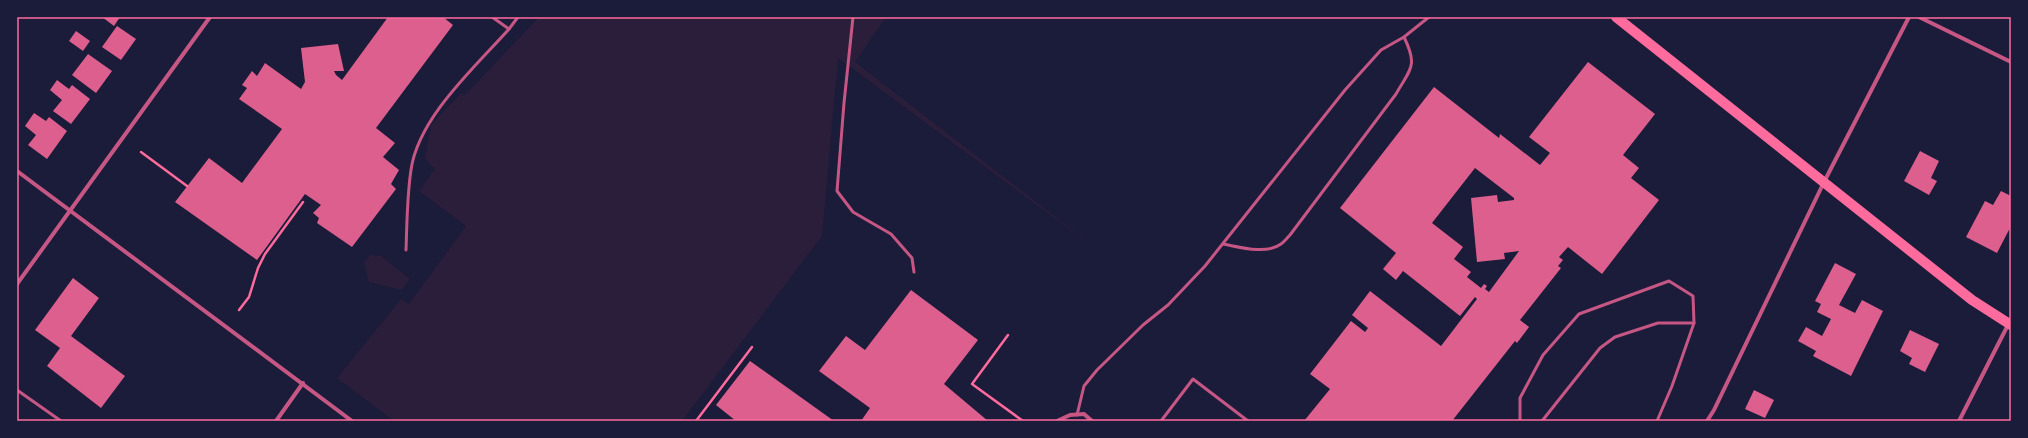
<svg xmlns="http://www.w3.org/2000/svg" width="2028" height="438" font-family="Commissioner,sans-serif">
<rect width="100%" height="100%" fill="#1b1b3a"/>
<g fill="#2a1e3b">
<polygon points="539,17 886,17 855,62 1106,256 838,58 822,236 682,421 394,421 337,378 401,299 409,304 466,226 419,191 435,169 425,159 431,125 461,93 464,96"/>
<polygon points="370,255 381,256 410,279 401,290 369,282 364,263"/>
</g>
<g fill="#dd5f8e" fill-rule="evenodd">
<polygon points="102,17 120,17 114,26"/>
<polygon points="388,17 443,17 453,25 376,128 395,143 383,157 399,170 391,184 396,189 352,247 317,223 319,218 313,213 321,205 305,194 257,260 175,202 209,158 242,183 282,129 239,99 247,88 242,85 252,71 257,76 265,63 301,89 305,82 301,48 338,44 344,71 334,71 336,75 342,80"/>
<polygon points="117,26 136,39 121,60 102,47"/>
<polygon points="76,31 90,41 83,51 69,41"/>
<polygon points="88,54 112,71 96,93 72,75"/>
<path d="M1588 62 1655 114 1623 155 1639 168 1631 178 1659 200 1602 274 1568 247 1559 257 1563 260 1558 266 1561 268 1520 320 1529 327 1517 343 1515 341 1452 421H1304L1330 389 1310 374 1351 321 1365 332 1368 328 1352 315 1370 291 1441 346 1477 299 1475 297 1460 316 1403 271 1396 280 1383 269 1396 253 1340 208 1434 87 1499 138 1500 134 1540 165 1550 153 1529 137ZM1475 168 1514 198V200L1498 202 1497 195 1471 198 1477 262 1505 259 1504 253 1519 251 1489 292 1485 289 1487 286 1484 284 1481 288 1467 277 1471 272 1454 259 1463 247 1432 223Z"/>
<polygon points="57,80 69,89 72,85 90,99 71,124 53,111 62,100 50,90"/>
<polygon points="34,113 46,121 49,117 67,131 47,159 28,145 36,135 25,126"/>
<polygon points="1920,151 1939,161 1931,178 1937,181 1929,195 1904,181"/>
<polygon points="2001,191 2011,196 2011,226 1997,253 1966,237 1985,201 1993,205"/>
<polygon points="1835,263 1856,274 1839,305 1855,313 1862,300 1883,311 1851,376 1813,356 1816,351 1798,341 1806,327 1822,336 1831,319 1817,312 1821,304 1815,301"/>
<polygon points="73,278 99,298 71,336 125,376 101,408 47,366 60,348 35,330"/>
<polygon points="911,290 978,340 944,384 988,421 861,421 870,408 819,371 846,336 865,350"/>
<polygon points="1910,330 1939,344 1925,372 1909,364 1912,358 1900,351"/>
<polygon points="750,361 834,421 736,421 716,405"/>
<polygon points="1754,390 1774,400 1765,418 1745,409"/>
</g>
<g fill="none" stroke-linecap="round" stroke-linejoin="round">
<g stroke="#ff6b9d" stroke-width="2.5">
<polyline points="141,152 187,186"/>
<polyline points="239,310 249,297 258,268 265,254 303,202"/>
<polyline points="1008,335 972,384 1023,421"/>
<polyline points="696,421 752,347"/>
</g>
<g stroke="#c65784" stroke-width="3">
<polyline points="492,17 509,29 518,17"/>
<polyline points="853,17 844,103 837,191 853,212 891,234 912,258 914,272"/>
<path d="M1223 244C1239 247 1266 255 1281 244 1284 242 1287 238 1290 235L1396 94C1411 68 1418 66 1404 37"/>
<path d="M406 250C407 223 407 196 411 170 418 118 475 67 509 29"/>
<polyline points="17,390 61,421"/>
<polyline points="1077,415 1084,386 1097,370 1143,325 1168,305 1205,266 1345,90 1381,50 1404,37 1429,17"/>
<polyline points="1161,421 1193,379 1248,421"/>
<polyline points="1520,421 1520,398 1543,355 1579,314 1669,281 1693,296 1694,323 1672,386 1657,421"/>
<polyline points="1542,421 1600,348 1615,337 1658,323 1694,323"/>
</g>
<g stroke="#c65784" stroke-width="4">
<polyline points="1919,17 2011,62"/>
<polyline points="17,171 352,421"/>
<polyline points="17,284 210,17"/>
<polyline points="276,421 303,383"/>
<polyline points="1057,421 1070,415 1084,414 1092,421"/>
<polyline points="1707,421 1714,410 1824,182 1909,17"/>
<polyline points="1959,421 2011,319"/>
</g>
<polyline stroke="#ff6b9d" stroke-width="10" points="1616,17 1972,300 2011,325"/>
</g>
<rect width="2028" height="438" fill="none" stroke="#1b1b3a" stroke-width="36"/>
<rect x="18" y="18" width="1992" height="402" fill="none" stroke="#ff6b9d" stroke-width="1.5"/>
</svg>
